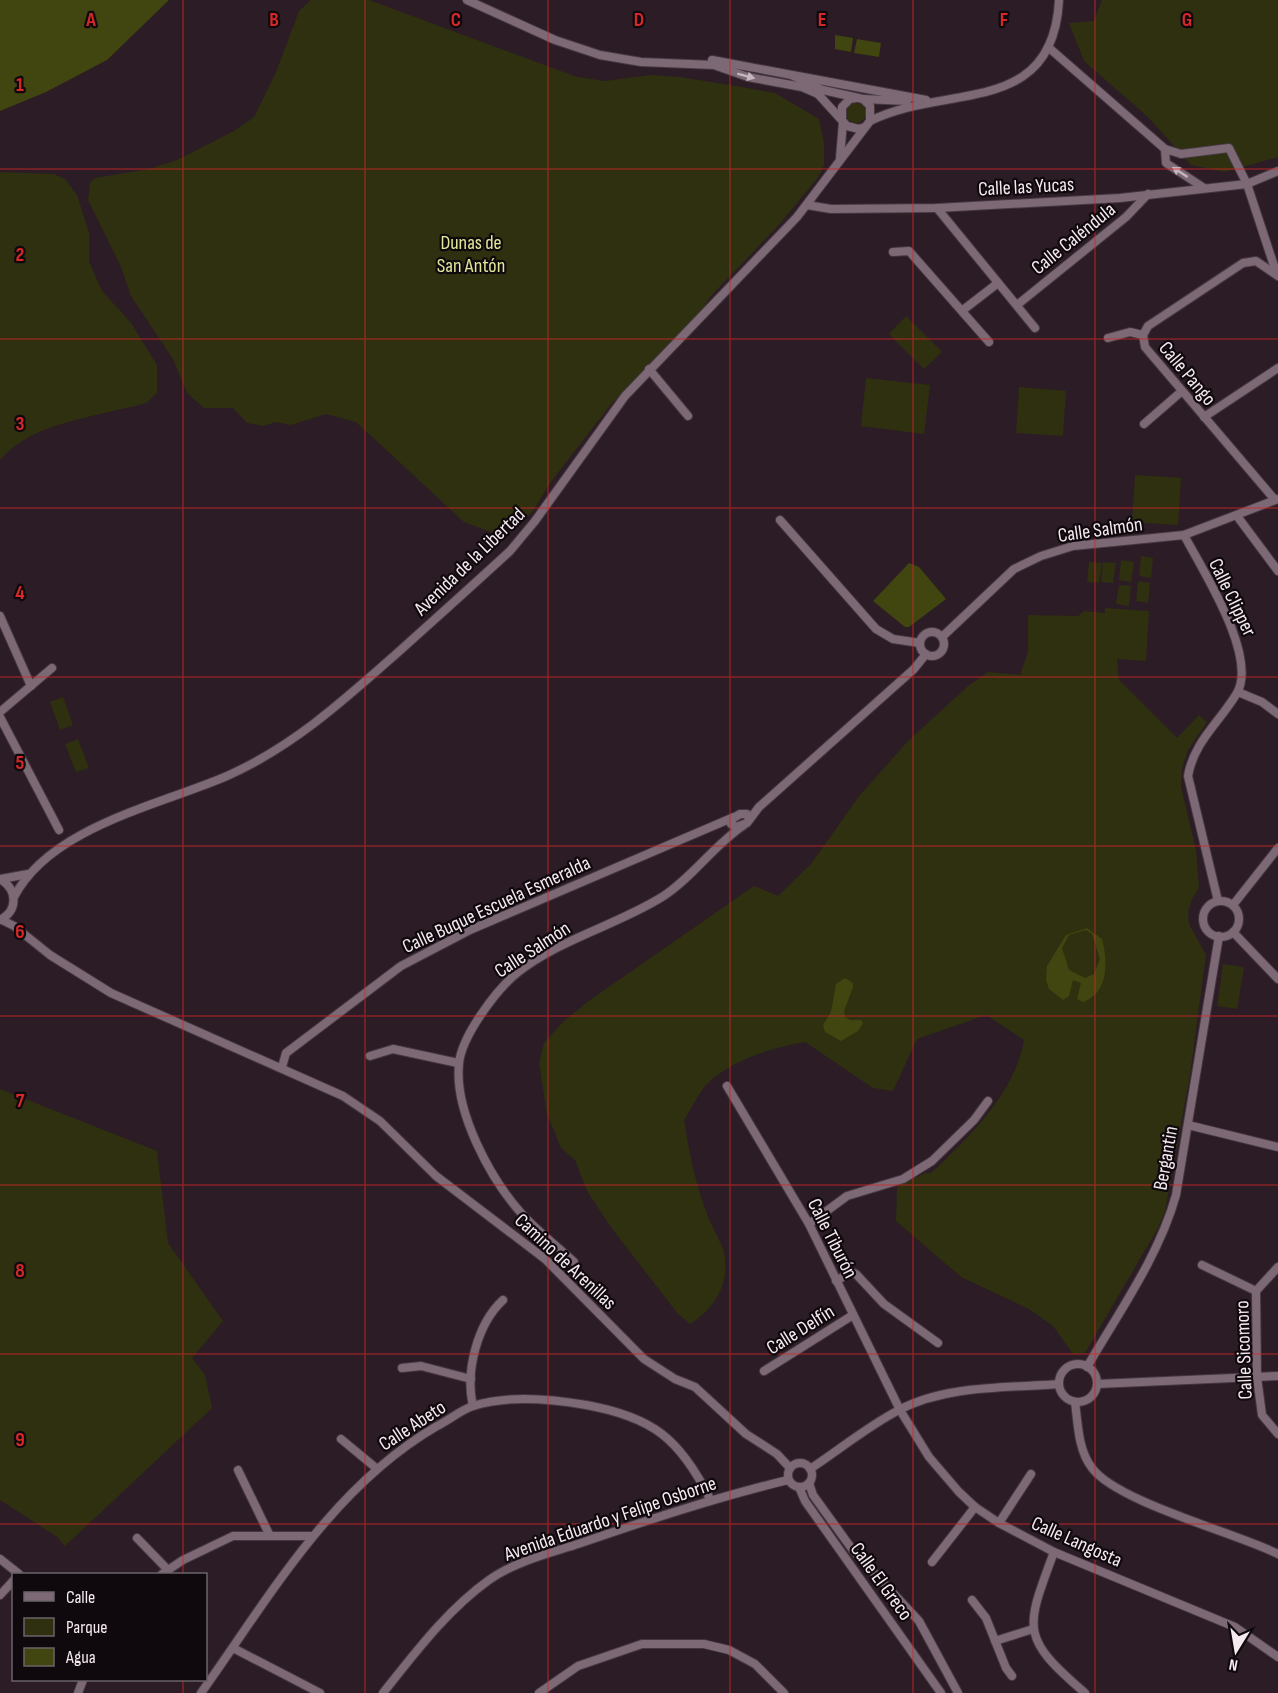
<svg xmlns="http://www.w3.org/2000/svg" width="1278" height="1693" font-family="'Sofia Sans Condensed',sans-serif">
<rect width="100%" height="100%" fill="#2c1c25"/>
<g fill="#2e3010">
<polygon points="311,0 369,0 577,77 605,81 651,75 680,77 742,87 775,93 819,119 824,143 824,165 817,179 777,227 709,298 701,313 612,403 550,483 533,511 515,528 499,535 464,522 356,422 326,414 291,425 275,422 264,426 247,423 233,408 204,408 187,393 173,359 131,296 121,267 88,200 90,183 95,178 149,169 177,160 234,131 254,117 276,72 299,11"/>
<polygon points="1102,0 1278,0 1278,157 1225,172 1191,165 1149,118 1084,61 1069,23 1094,21"/>
<circle cx="856" cy="113" r="10"/>
<path d="M0 172 54 174 65 179 77 195 89 233V262L102 291 131 323 157 365V393L146 403C98 417 33 421 0 460Z"/>
<polygon points="906,316 942,352 924,369 889,334"/>
<polygon points="866,378 930,385 924,434 861,426"/>
<polygon points="1019,387 1066,391 1063,436 1016,433"/>
<polygon points="1135,475 1181,478 1178,525 1132,522"/>
<polygon points="1141,556 1153,558 1151,578 1139,576"/>
<polygon points="1121,560 1134,562 1131,582 1119,580"/>
<polygon points="1089,562 1102,563 1099,583 1087,582"/>
<polygon points="1103,562 1116,563 1113,583 1101,582"/>
<polygon points="1138,581 1150,583 1148,603 1136,601"/>
<polygon points="1119,585 1131,586 1129,606 1116,604"/>
<path d="M1105 608 1149 611 1146 661 1117 659 1119 680 1177 738 1199 715 1207 722 1188 750 1182 768 1181 787 1196 850 1199 888 1192 899 1188 912 1189 924 1206 955 1190 1075 1165 1211 1158 1228 1085 1353 1073 1354 1053 1326 1029 1309 961 1277 896 1221 897 1187 925 1173H931C969 1137 1015 1093 1024 1040L986 1015 917 1039 893 1091 873 1088 805 1042C771 1048 733 1059 707 1084 698 1094 691 1109 684 1120 689 1151 695 1182 706 1211 710 1224 718 1236 723 1249 732 1280 716 1308 690 1324L678 1314 610 1226 587 1191 575 1160 561 1148 547 1114 539 1063 544 1043 563 1022 590 1000 754 886 778 896 811 864 860 795 908 741 968 686 988 672 1020 675 1028 652V615L1078 616 1084 611 1105 613Z"/>
<polygon points="63,697 73,725 60,730 50,702"/>
<polygon points="78,739 89,768 76,772 65,744"/>
<polygon points="1223,964 1244,967 1237,1009 1217,1006"/>
<polygon points="0,1089 157,1151 168,1243 223,1321 192,1358 205,1375 212,1408 65,1546 56,1536 0,1500"/>
</g>
<g fill="#41450f" fill-rule="evenodd">
<polygon points="0,0 169,0 107,60 46,92 0,111"/>
<polygon points="835,35 853,38 851,52 835,49"/>
<polygon points="857,39 881,43 879,57 854,53"/>
<polygon points="909,563 919,567 946,599 909,627 905,627 873,601"/>
<path d="M1087 928 1102 939C1108 961 1109 993 1083 1002L1077 999 1081 983 1073 980 1069 996 1063 1000 1049 989 1046 980 1047 966 1066 935ZM1086 930 1092 934 1100 959 1094 974 1085 978 1069 970 1062 948 1069 935Z"/>
<polygon points="845,978 853,983 853,987 844,1011 845,1017 850,1020 861,1020 863,1023 858,1031 841,1041 825,1032 823,1025 831,1012 836,984"/>
</g>
<g fill="none" stroke-linecap="round" stroke-linejoin="round">
<g stroke="#453840" stroke-width="10">
<g id="minor">
<polyline points="467,0 555,40 600,55 641,62 714,65 748,77 802,87 818,94 847,126 859,129 865,127"/>
<polyline points="1048,47 1165,149 1181,154 1229,148 1247,184 1277,275"/>
<polyline points="712,60 926,100"/>
<polyline points="863,99 907,101"/>
<polyline points="842,119 842,107 850,99 856,98"/>
<path d="M870 121C946 83 1053 118 1059 0"/>
<polyline points="1165,149 1166,163 1204,188"/>
<polyline points="840,158 843,122"/>
<polyline points="807,205 831,209 937,208 1120,198 1247,184 1278,171"/>
<polyline points="937,208 1035,328"/>
<polyline points="893,252 909,251 989,342"/>
<polyline points="1017,305 1126,217 1148,194"/>
<polyline points="963,310 998,283"/>
<polyline points="1108,338 1130,332 1143,335"/>
<polyline points="649,369 688,416"/>
<polyline points="1204,417 1278,368"/>
<polyline points="1144,424 1182,391"/>
<polyline points="1275,500 1145,347 1143,335 1148,326 1243,263 1256,261 1278,276"/>
<polyline points="1237,516 1278,571"/>
<polyline points="780,520 876,629 893,639 920,643"/>
<path d="M1184 535C1203 571 1258 656 1237 693 1220 722 1194 741 1188 776L1218 901"/>
<polyline points="0,616 31,686"/>
<circle cx="932" cy="644" r="12"/>
<polyline points="942,637 1014,569 1041,556 1073,546 1184,535 1278,499"/>
<polyline points="1238,692 1262,702 1278,714"/>
<polyline points="0,712 52,668"/>
<polyline points="0,717 59,830"/>
<polyline points="749,820 747,814 740,814 732,819 731,824 736,827 747,823 759,807 914,669 926,654"/>
<path d="M0 879C17 889 19 910 0 920"/>
<polyline points="1,879 28,874"/>
<path d="M14 897C50 827 160 805 227 776 292 747 342 702 395 655 434 620 472 586 510 551L535 521 625 396 797 217 870 121V106L863 99 823 90 793 76"/>
<circle cx="1221" cy="919" r="18"/>
<polyline points="1233,905 1278,848"/>
<polyline points="2,920 14,926 50,955 111,993 343,1096 380,1121 436,1176 545,1259 644,1359 675,1379 695,1387 746,1434 777,1454 790,1468"/>
<polyline points="1233,932 1278,979"/>
<polyline points="370,1056 393,1049 458,1063"/>
<polyline points="282,1067 286,1053 401,966 470,930 734,817"/>
<polyline points="727,1086 809,1224 900,1410 929,1457 959,1492 975,1507 999,1523 1054,1552 1235,1627 1278,1657"/>
<polyline points="1188,1125 1278,1147"/>
<polyline points="809,1224 847,1196 903,1179 932,1161 974,1120 988,1101"/>
<path d="M574 1262C557 1246 537 1231 521 1213 490 1178 454 1111 459 1064 461 1037 496 990 517 973 560 939 615 926 662 897 691 879 714 845 744 825"/>
<polyline points="1202,1265 1256,1291"/>
<polyline points="1278,1267 1256,1291 1257,1377 1262,1415 1278,1434"/>
<polyline points="836,1281 851,1272 856,1274 884,1304 938,1343"/>
<circle cx="1078" cy="1383" r="19"/>
<path d="M1087 1367C1119 1312 1159 1256 1176 1195L1219 936"/>
<polyline points="402,1368 421,1366 471,1379"/>
<polyline points="764,1371 853,1315"/>
<polyline points="1097,1384 1278,1376"/>
<path d="M1075 1402C1078 1424 1078 1450 1092 1468 1117 1502 1236 1533 1278 1554"/>
<path d="M473 1406C465 1372 477 1324 503 1300"/>
<polyline points="341,1439 376,1468"/>
<circle cx="800" cy="1475" r="12"/>
<path d="M810 1469C839 1450 868 1426 899 1410 946 1385 1008 1388 1059 1384"/>
<polyline points="238,1470 269,1534"/>
<polyline points="809,1483 813,1495 852,1549 919,1621 958,1693"/>
<polyline points="799,1487 805,1501 941,1693"/>
<polyline points="999,1523 1031,1474"/>
<polyline points="137,1538 168,1570"/>
<path d="M1054 1552C1025 1630 1020 1637 1085 1693"/>
<polyline points="0,1559 19,1574"/>
<polyline points="932,1562 975,1507"/>
<polyline points="162,1574 183,1560 233,1536 312,1536"/>
<polyline points="0,1595 14,1580"/>
<polyline points="972,1600 986,1618 1006,1668 1012,1676"/>
<polyline points="995,1641 1033,1629"/>
<polyline points="233,1648 320,1693"/>
<polyline points="78,1693 83,1680"/>
<path d="M201 1693C270 1596 332 1487 437 1426 449 1420 461 1410 473 1406 507 1395 552 1399 586 1405 653 1417 680 1439 710 1499"/>
<path d="M383 1693C415 1653 447 1610 489 1580 514 1562 550 1553 578 1544 648 1520 717 1497 788 1480"/>
<polyline points="539,1693 578,1666 642,1644 704,1644 729,1650 755,1664 784,1693"/>
</g>
</g>
<use href="#minor" stroke="#7d6975" stroke-width="8"/>
</g>
<defs><path id="oneway-solid" d="M-6-.8H1V-3.2L6.5 0L1 3.2V.8H-6Z" transform="scale(1.5)"/></defs>
<g fill="#c5b6bf">
<use href="#oneway-solid" transform="translate(746 76) rotate(15)"/>
<use href="#oneway-solid" transform="translate(1180 172) rotate(-147)"/>
</g>
<path fill="none" stroke="#d62828" stroke-width="1.5" stroke-opacity="0.55" d="M183 0V1574M365 0V1693M548 0V1693M730 0V1693M913 0V1693M1095 0V1693M0 169H1278M0 339H1278M0 508H1278M0 677H1278M0 846H1278M0 1016H1278M0 1185H1278M0 1354H1278M0 1524H1278M183 1680V1693"/>
<g text-anchor="middle" stroke-width="4.5" stroke-linejoin="round" paint-order="stroke">
<g font-size="20" fill="#f5eaf0" stroke="#0f090d">
<text transform="translate(1026 186) rotate(-3)" y="7">Calle las Yucas</text>
<text transform="translate(1073 238) rotate(-39)" y="7">Calle Caléndula</text>
<text transform="translate(1188 373) rotate(50)" y="7">Calle Pango</text>
<text transform="translate(1100 529) rotate(-8)" y="7">Calle Salmón</text>
<text transform="translate(469 561) rotate(-44)" y="7">Avenida de la Libertad</text>
<text transform="translate(1233 597) rotate(64)" y="7">Calle Clipper</text>
<text transform="translate(496 904) rotate(-25)" y="7">Calle Buque Escuela Esmeralda</text>
<text transform="translate(532 949) rotate(-33)" y="7">Calle Salmón</text>
<text transform="translate(1165 1158) rotate(-80)" y="7">Bergantin</text>
<text transform="translate(833 1238) rotate(63)" y="7">Calle Tiburón</text>
<text transform="translate(566 1261) rotate(43)" y="7">Camino de Arenillas</text>
<text transform="translate(800 1329) rotate(-32)" y="7">Calle Delfín</text>
<text transform="translate(1243 1350) rotate(-92)" y="7">Calle Sicomoro</text>
<text transform="translate(412 1425) rotate(-33)" y="7">Calle Abeto</text>
<text transform="translate(610 1518) rotate(-19)" y="7">Avenida Eduardo y Felipe Osborne</text>
<text transform="translate(1077 1541) rotate(24)" y="7">Calle Langosta</text>
<text transform="translate(882 1581) rotate(54)" y="7">Calle El Greco</text>
</g>
<g font-size="20" fill="#e1e998" stroke="#0f090d">
<text x="471" y="249">Dunas de<tspan x="471" dy="23">San Antón</tspan></text>
</g>
</g>
<g font-size="20" text-anchor="middle" font-weight="bold" fill="#d62828" stroke="#0f090d" stroke-width="4.5" stroke-linejoin="round" paint-order="stroke">
<text x="91" y="26">A</text>
<text x="274" y="26">B</text>
<text x="456" y="26">C</text>
<text x="639" y="26">D</text>
<text x="822" y="26">E</text>
<text x="1004" y="26">F</text>
<text x="1187" y="26">G</text>
<text x="20" y="91">1</text>
<text x="20" y="261">2</text>
<text x="20" y="430">3</text>
<text x="20" y="599">4</text>
<text x="20" y="769">5</text>
<text x="20" y="938">6</text>
<text x="20" y="1107">7</text>
<text x="20" y="1277">8</text>
<text x="20" y="1446">9</text>
</g>
<rect x="12" y="1573" width="195" height="108" fill="#0f090d" stroke="#6b6368" stroke-width="1.5"/>
<rect x="24" y="1592" width="30" height="9" fill="#7d6975" stroke="#6b6368" stroke-width="1.5"/>
<text x="66" y="1603" font-size="18" fill="#f5eaf0">Calle</text>
<rect x="24" y="1618" width="30" height="18" fill="#2e3010" stroke="#6b6368" stroke-width="1.5"/>
<text x="66" y="1633" font-size="18" fill="#f5eaf0">Parque</text>
<rect x="24" y="1648" width="30" height="18" fill="#41450f" stroke="#6b6368" stroke-width="1.5"/>
<text x="66" y="1663" font-size="18" fill="#f5eaf0">Agua</text>
<g transform="translate(1236 1651) rotate(191)" stroke="#0f090d" stroke-width="4.5" paint-order="stroke">
<path d="M0-4.5L10 22L0 15L-10 22Z" fill="#f5eaf0"/>
<text y="-9" font-size="16" font-weight="bold" text-anchor="middle" fill="#f5eaf0">N</text>
</g>
</svg>
